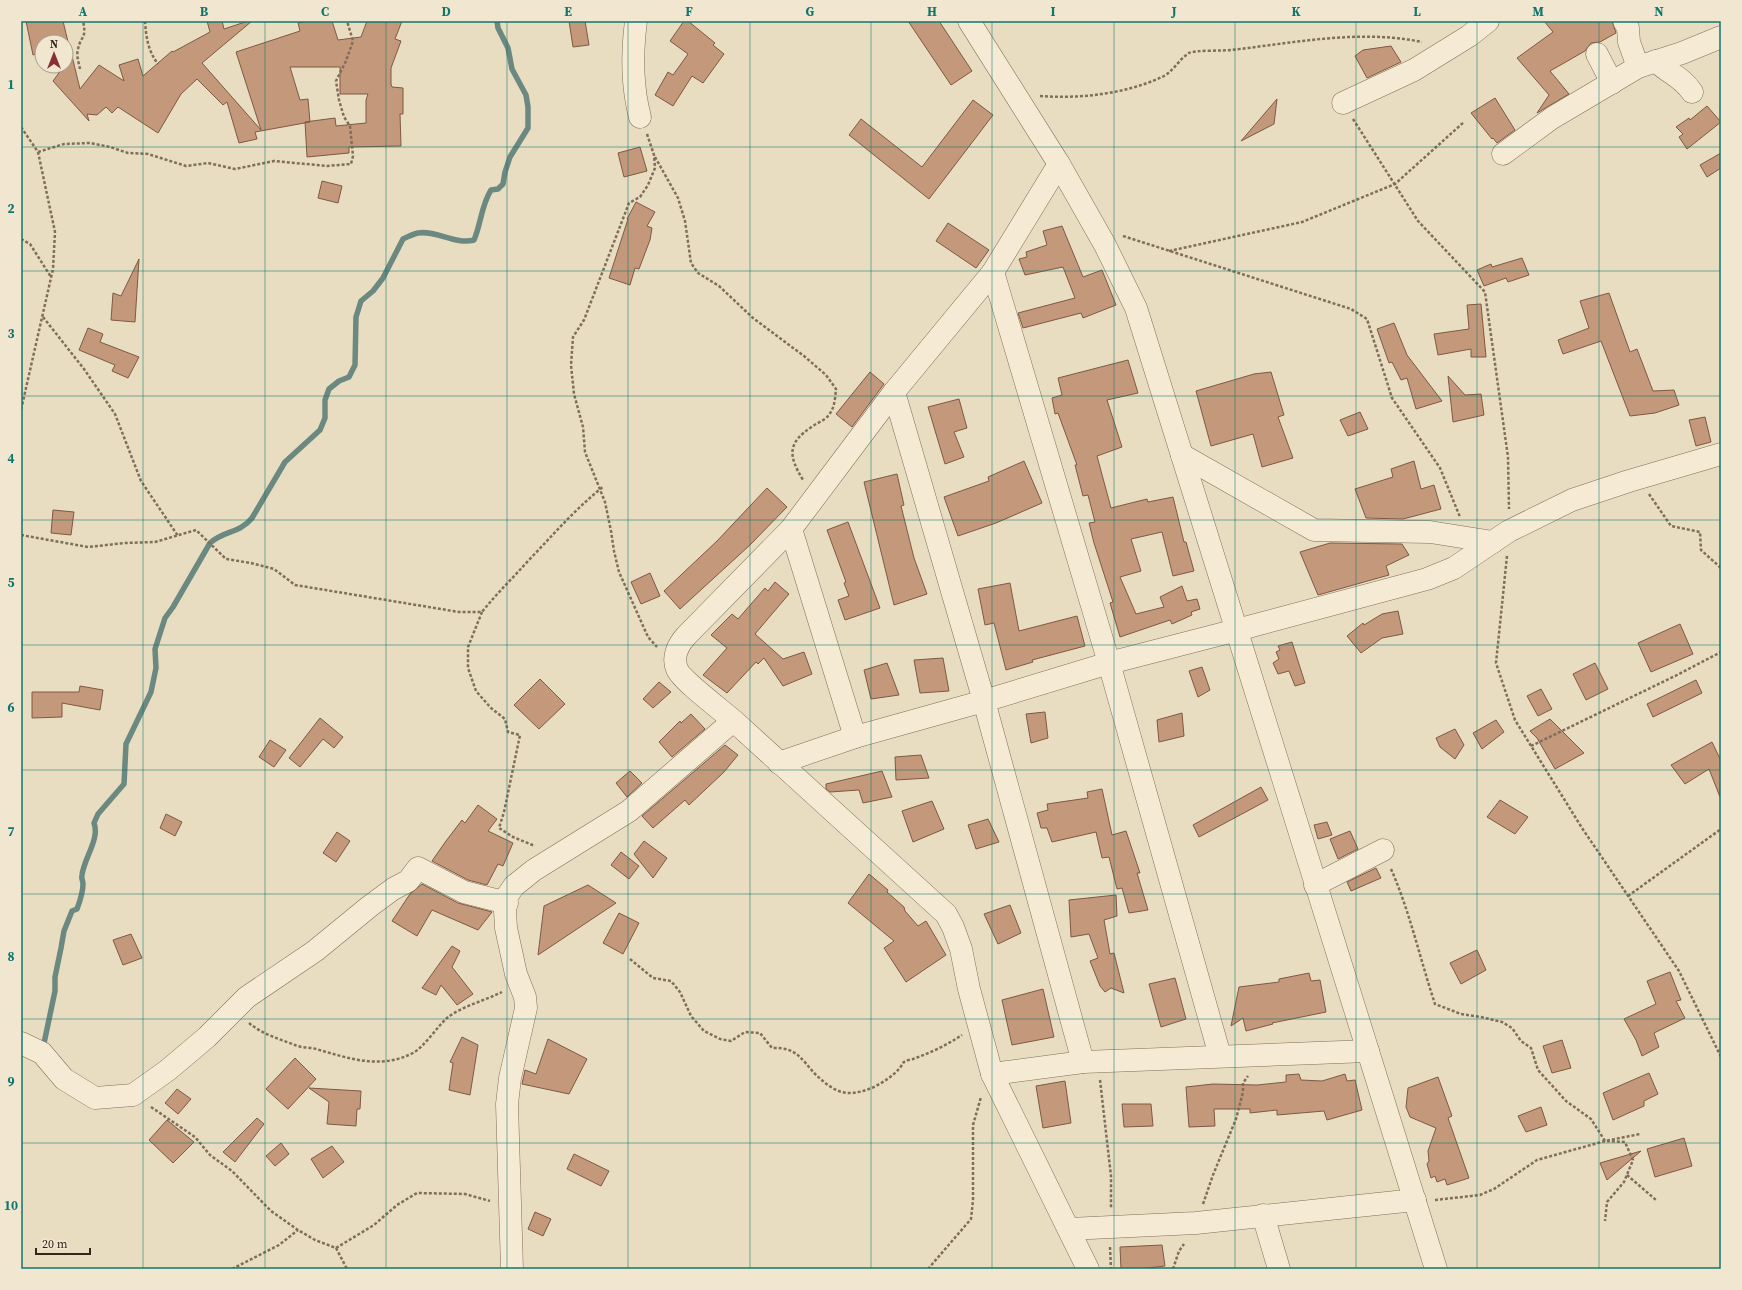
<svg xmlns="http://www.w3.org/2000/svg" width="1742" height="1290" font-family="'Source Serif 4',serif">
<rect width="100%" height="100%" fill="#e9ddc1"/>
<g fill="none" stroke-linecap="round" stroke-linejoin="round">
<path stroke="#6c8981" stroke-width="5.5" d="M43 1048 55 991V977L61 948 64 931 72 911 77 909C80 901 83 892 83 884 83 881 81 878 82 875 84 858 100 839 94 823L98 814 124 784 126 744 151 692 156 668 155 649 165 618 173 607 210 543C224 530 239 534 252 518L285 462 320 430 325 418V400L329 389 339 381 349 377 355 365 356 317 361 301 373 291 383 278 403 239C407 237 413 234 418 233 437 230 455 245 474 240 481 224 481 206 491 190L498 189 503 184 505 172 510 157 528 128V107L526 95 512 69 508 48 498 28 497 21"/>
</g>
<g fill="#c4987a" stroke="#7e5943">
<polygon points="26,21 63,21 69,46 66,47 66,42 42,42 42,52 33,55"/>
<polygon points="207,21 222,21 224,29 248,21 252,21 202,63 261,130 236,52 300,31 298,23 307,21 332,21 338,40 361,37 367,21 402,21 395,39 401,41 391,68 391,84 392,87 403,88 403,114 400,114 401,146 349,147 349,153 307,157 305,122 335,118 336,126 366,123 366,100 368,94 340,94 340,67 290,67 300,100 308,99 310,122 255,132 257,139 239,143 227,102 223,105 197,79 181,94 158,133 118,107 112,113 106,107 97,115 87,114 89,121 53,81 64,66 66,66 66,63 72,56 80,89 99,65 124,81 119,65 138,59 143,76 172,51 173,52 210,32"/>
<polygon points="569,21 585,21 589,45 573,47"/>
<polygon points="684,21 688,21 715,43 713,45 724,54 703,83 692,76 673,106 655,95 668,72 673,75 688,54 670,41"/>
<polygon points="908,21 939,21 972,71 951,85"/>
<polygon points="1544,21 1612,21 1616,33 1600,42 1591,43 1585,51 1550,71 1569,94 1537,113 1549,95 1517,58 1553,32"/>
<polygon points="1391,46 1401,62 1367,78 1355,56 1363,50"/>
<polygon points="1495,98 1515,130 1497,143 1493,138 1492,139 1471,113"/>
<polygon points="1277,99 1274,124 1241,141"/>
<polygon points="973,100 993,115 929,199 849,135 861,119 922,167"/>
<polygon points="1707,106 1721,122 1687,149 1679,137 1683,134 1676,127 1689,118 1690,120"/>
<polygon points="640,147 647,171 624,177 618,153"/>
<polygon points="1721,153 1721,168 1707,177 1700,165"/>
<polygon points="322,181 342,186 338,203 318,198"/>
<polygon points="636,202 655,212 647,226 652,228 650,240 639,269 635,268 630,285 609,278 628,219 627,219"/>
<polygon points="948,223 989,250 976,268 936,241"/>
<polygon points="1062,226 1083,277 1102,270 1116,305 1083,318 1081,313 1023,328 1018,313 1075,298 1063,267 1025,275 1019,259 1027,257 1026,252 1047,245 1043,231"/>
<polygon points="1522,258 1529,275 1508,282 1506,278 1484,286 1477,270 1491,264 1492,267"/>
<polygon points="139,259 135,322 111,320 113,293 121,296"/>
<polygon points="1609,293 1630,352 1637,349 1653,391 1674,390 1679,405 1655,413 1630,416 1601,341 1563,354 1558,340 1589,328 1580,301"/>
<polygon points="1481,304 1486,357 1471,357 1471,349 1438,355 1434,334 1469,329 1467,305"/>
<polygon points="1394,323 1407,355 1442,401 1416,409 1407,378 1401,380 1392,362 1389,363 1377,329"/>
<polygon points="88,328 103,334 100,342 139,357 128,378 112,371 115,365 79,350"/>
<polygon points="1128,360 1138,393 1107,400 1122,447 1097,456 1111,508 1147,499 1148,502 1173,497 1184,542 1186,542 1194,571 1173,576 1162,532 1131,539 1141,571 1120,577 1136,614 1164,607 1160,597 1182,586 1187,601 1197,599 1200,609 1191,612 1192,615 1172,624 1170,620 1120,637 1110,603 1113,602 1094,543 1089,523 1095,522 1088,495 1083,496 1075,465 1077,465 1058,413 1055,414 1052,398 1062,395 1058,378"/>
<polygon points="870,372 884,384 852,427 836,414"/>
<polygon points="1271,372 1284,415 1278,417 1293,458 1262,467 1253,434 1211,446 1196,391 1254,374"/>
<polygon points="1448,376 1465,395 1481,394 1484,415 1453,422"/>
<polygon points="959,399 967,428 954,432 964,457 945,464 928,407"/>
<polygon points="1360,412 1368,429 1348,436 1340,420"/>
<polygon points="1705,417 1711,442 1696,446 1689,420"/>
<polygon points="1024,461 1042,503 996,523 958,536 944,497 989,481 988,477"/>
<polygon points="1414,461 1421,489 1434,485 1441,509 1403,519 1366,518 1355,489 1393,477 1391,469"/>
<polygon points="897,474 904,505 901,506 914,558 927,594 894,605 864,482"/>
<polygon points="767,488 787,507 750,545 680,609 664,591 717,541"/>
<polygon points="53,510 74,512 71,535 51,533"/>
<polygon points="848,522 880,608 845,620 838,600 849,596 844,583 846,582 827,530"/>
<polygon points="1330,543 1402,544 1409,555 1386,566 1389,575 1318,595 1300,552"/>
<polygon points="650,573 660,596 641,604 631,582"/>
<polygon points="775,582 789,594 755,634 783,659 804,652 812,674 783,686 764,658 758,664 756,662 727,693 703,675 727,648 711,635 732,614 738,619 765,588 768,591"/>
<polygon points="1010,583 1019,631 1077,616 1085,646 1032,660 1033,662 1006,670 994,623 985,625 978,589"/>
<polygon points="1398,611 1403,634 1382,638 1361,653 1347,636 1363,623 1364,625 1382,614"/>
<polygon points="1680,624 1693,654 1651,672 1638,643"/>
<polygon points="1292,642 1305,683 1295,686 1289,671 1278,674 1273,663 1279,659 1276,652 1280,650 1278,646"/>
<polygon points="943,658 949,691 920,693 914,660"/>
<polygon points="887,663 899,695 871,699 864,670"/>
<polygon points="1595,663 1608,689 1586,700 1573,674"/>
<polygon points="1202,667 1210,690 1198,697 1189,671"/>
<polygon points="540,679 565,704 539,729 514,705"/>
<polygon points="1696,680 1702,693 1653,717 1647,704"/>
<polygon points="659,682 671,692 653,708 643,699"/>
<polygon points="80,686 103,690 100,710 62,703 62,717 32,718 32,692 79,692"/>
<polygon points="1541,689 1552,709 1538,716 1527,696"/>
<polygon points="1045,712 1048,738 1031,743 1026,714"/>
<polygon points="1182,713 1184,736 1159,742 1157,720"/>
<polygon points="691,714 705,729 672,757 659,742 680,721 681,723"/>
<polygon points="320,718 343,737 334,748 323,739 300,767 289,758"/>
<polygon points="1550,719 1584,753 1555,769 1537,738 1530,731"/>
<polygon points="1496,720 1504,732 1482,749 1473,733"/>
<polygon points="1455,729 1464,745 1455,759 1440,747 1436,738"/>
<polygon points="270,740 286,750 274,767 259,757"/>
<polygon points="1712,742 1721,761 1720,797 1709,769 1685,784 1671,765"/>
<polygon points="725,745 738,755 724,772 689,805 685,800 653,828 642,816"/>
<polygon points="921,755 929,778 896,780 895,757"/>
<polygon points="630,771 642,783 627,797 616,783"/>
<polygon points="882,771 892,797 863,803 859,790 830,792 826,789 826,784"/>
<polygon points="1261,787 1268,800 1199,837 1193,825"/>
<polygon points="1102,789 1112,835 1126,831 1140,873 1137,873 1148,910 1129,913 1122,888 1117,889 1109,857 1102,858 1096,832 1052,842 1047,828 1041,828 1037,813 1048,810 1047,804 1088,798 1087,792"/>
<polygon points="1500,800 1528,817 1515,834 1487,817"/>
<polygon points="932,801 944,829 913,842 902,811"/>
<polygon points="478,805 497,819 488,831 513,843 503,866 498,864 487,885 468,880 432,861 446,841 462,820 465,823"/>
<polygon points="166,814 182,822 175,836 160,828"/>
<polygon points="988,819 999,842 976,849 968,825"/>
<polygon points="1327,822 1332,835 1318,839 1314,825"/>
<polygon points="1350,831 1358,849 1338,859 1330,839"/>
<polygon points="337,832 350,841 336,862 323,853"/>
<polygon points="644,841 667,858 653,878 634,854"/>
<polygon points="621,852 639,866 629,879 611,865"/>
<polygon points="1376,868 1381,878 1351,891 1347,882"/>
<polygon points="869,874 888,890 887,892 904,907 905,911 918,926 926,921 946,955 906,982 884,948 894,941 848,903"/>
<polygon points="422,884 458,903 492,912 478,930 432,910 417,936 392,921 410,894"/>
<polygon points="588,885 616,903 538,955 544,906"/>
<polygon points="1116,895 1117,916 1104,920 1110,954 1114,953 1124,993 1111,988 1105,992 1100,986 1090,961 1098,958 1089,934 1071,937 1069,900"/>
<polygon points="1010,905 1021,933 998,944 984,914"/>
<polygon points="619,913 639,923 623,954 603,943"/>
<polygon points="131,934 142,958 123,965 113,940"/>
<polygon points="452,946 460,951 452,967 473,994 457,1005 441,985 436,995 422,988"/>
<polygon points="1477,950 1486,970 1461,984 1450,963"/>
<polygon points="1670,972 1681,1000 1676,1001 1685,1018 1654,1033 1659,1047 1642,1056 1636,1040 1624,1019 1656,1004 1647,981"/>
<polygon points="1309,973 1311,981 1320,980 1326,1012 1272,1023 1273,1024 1246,1031 1243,1018 1231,1026 1239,987 1279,982 1279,979"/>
<polygon points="1175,978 1186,1019 1161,1027 1149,984"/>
<polygon points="1043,989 1054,1037 1012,1045 1002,1000"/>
<polygon points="462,1037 478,1045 470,1095 449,1090 453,1063 450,1062"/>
<polygon points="548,1039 587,1059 569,1094 522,1084 525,1070 536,1074"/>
<polygon points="1562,1040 1571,1068 1552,1073 1543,1046"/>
<polygon points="295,1058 316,1079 288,1109 266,1089"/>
<polygon points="1649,1073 1658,1094 1644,1101 1644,1106 1613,1120 1603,1093"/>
<polygon points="1299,1074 1301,1080 1322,1081 1345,1074 1347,1081 1355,1080 1362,1110 1327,1120 1324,1111 1277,1115 1277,1110 1250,1113 1250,1109 1214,1109 1215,1126 1189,1127 1186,1087 1213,1084 1257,1085 1286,1082 1286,1075"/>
<polygon points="1438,1077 1452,1116 1448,1118 1469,1178 1447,1185 1445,1179 1437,1182 1435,1176 1431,1178 1427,1164 1429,1161 1428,1151 1436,1128 1410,1117 1406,1107 1408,1088"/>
<polygon points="1065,1081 1071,1123 1043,1128 1036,1086"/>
<polygon points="309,1088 361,1091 360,1109 357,1109 356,1126 327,1124 329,1102"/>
<polygon points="177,1089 191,1099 178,1114 165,1103"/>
<polygon points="1122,1104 1151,1104 1153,1126 1124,1127"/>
<polygon points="1541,1107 1547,1125 1526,1132 1518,1116"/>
<polygon points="257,1118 264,1124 235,1162 223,1152"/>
<polygon points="167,1120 194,1142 173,1163 149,1140"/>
<polygon points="1684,1138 1692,1166 1655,1177 1647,1149"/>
<polygon points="281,1143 289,1154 275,1166 266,1156"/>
<polygon points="332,1146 344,1162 323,1178 311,1159"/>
<polygon points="1641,1151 1607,1180 1600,1163"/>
<polygon points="574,1154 609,1171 601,1186 567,1169"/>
<polygon points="535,1212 551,1219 543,1236 528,1229"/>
<polygon points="1162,1245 1165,1266 1139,1269 1121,1269 1120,1247"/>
</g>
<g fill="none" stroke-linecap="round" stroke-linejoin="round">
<g stroke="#816e5a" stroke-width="23">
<g id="minor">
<path d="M636 21C632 52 632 87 640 117"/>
<polyline points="969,21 1059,164 1105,245 1136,308 1436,1269"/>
<polyline points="1624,21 1628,28 1629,42 1638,67"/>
<polyline points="1597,54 1612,83"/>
<path d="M1656 61C1669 74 1681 76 1692 92"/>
<polyline points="1343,103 1414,70 1469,36 1488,21"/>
<polyline points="1503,154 1552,118 1638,67 1682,53 1721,37"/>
<path d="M1059 164 993 272 894 392 791 529 686 636C678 645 672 657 677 669 681 680 724 712 735 722 805 786 875 850 946 914L953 927 961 949 969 989 992 1074 1088 1269"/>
<polyline points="993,272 1109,663 1220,1056"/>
<polyline points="894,392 984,701 1083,1062"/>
<polyline points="1182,455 1314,530 1430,532 1493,542"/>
<polyline points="791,529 855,737"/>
<polyline points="779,763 855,737 984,701 1109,663 1237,630 1427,579 1454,568 1509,531 1572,500 1629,481 1721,454"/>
<polyline points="1315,885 1383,850"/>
<polyline points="21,1043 42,1053 64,1079 95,1098 133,1095 168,1070 207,1037 247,997 315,951 370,906 393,889 408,881 418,868 464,892 507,903"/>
<polyline points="992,1074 1083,1062 1368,1051"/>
<polyline points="1263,1215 1279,1269"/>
<polyline points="1069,1229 1196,1223 1415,1200"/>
<polyline points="512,1269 507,1104 510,1078 526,1008 525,997 516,974 506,928 505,911 507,896 514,886 534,870 629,811 733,721"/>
</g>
</g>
<g stroke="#816e5a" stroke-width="2.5" stroke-dasharray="3 2" stroke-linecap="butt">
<path d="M145 21C146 37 148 51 158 64"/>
<path d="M80 69C79 63 76 56 78 49 81 35 87 39 83 21"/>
<path d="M1040 96C1080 99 1125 94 1162 77 1173 72 1179 59 1189 53 1195 50 1223 51 1231 50 1294 43 1359 29 1422 42"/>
<polyline points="1353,119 1418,221 1485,292 1508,457 1509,509"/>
<polyline points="21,127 38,152 55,232 53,269 21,410"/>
<polyline points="647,134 654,155 655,168 648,185 640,197 629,203 584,320 573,337 571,365 574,394 583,427 585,452 605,502 611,531 614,551 619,572 648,637 657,647"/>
<polyline points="38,152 64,144 90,143 110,147 128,153 148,154 186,166 208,163 235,169 274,161 327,166 351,164 353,156 350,126 344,117 339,100 336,81 346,61 353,41 347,21"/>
<path d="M655 157 678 198 685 221 691 263 698 273 719 286 753 318 804 356 826 375 836 389C835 398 835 408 828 416 825 420 817 423 813 426 787 443 788 455 803 480"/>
<polyline points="1123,236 1351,309 1367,319 1392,398 1440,468 1460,517"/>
<polyline points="21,239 30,244 51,277"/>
<polyline points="1169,251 1302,222 1395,184 1464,122"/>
<polyline points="43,317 84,369 115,414 141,481 178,536"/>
<polyline points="1649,494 1671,526 1700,532 1701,550 1721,568"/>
<path d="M21 535 88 547 125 543 155 542 196 530 226 559 251 563 274 569 295 585 459 612H482C497 593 512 579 528 561 553 535 575 509 604 486"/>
<polyline points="1507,556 1496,663 1515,720 1582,828 1679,971 1721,1057"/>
<polyline points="482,612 468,647 468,668 476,691 491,708 505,719 508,732 520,735 504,812 499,828 513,837 535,846"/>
<polyline points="1531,746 1677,675 1721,652"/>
<path d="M1391 869C1410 912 1420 959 1435 1004L1461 1014 1481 1017 1502 1022 1512 1028 1521 1041 1531 1048 1538 1070 1566 1101 1591 1119 1605 1141 1625 1142 1633 1160 1624 1182 1607 1202 1605 1221"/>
<polyline points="1628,896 1721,829"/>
<path d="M630 959 653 978 671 981 680 992 691 1016 704 1031 720 1039 731 1041 745 1032 760 1033 772 1048C797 1047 801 1059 816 1075 825 1083 835 1092 847 1093 865 1094 887 1082 899 1069 901 1067 902 1064 904 1062 906 1060 910 1060 913 1059 930 1053 947 1045 962 1035"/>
<path d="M249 1023C262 1034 279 1039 295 1045 301 1048 309 1047 316 1049 348 1058 380 1070 413 1053 424 1047 437 1027 447 1018 462 1006 484 1001 502 992"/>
<polyline points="1100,1080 1111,1176 1111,1208"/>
<polyline points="151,1107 195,1137 210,1155 232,1171 271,1211 298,1230 315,1240 336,1248 374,1225 397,1205 417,1193 465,1194 490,1201"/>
<polyline points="1627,1175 1656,1200"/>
<polyline points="1435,1200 1480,1195 1494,1189 1537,1160 1605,1141 1640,1134"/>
<polyline points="1203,1204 1213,1175 1236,1119 1243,1092 1243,1083 1248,1076"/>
<polyline points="1110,1247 1111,1269"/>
<polyline points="336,1248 347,1269"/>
<polyline points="232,1269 279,1245 298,1230"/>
<polyline points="928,1269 971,1219 973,1200 973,1125 981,1097"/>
<polyline points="1173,1269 1179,1251 1184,1244"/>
</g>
<use href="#minor" stroke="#f5ead4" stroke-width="22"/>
</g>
<path fill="none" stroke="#0f766e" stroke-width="1" stroke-opacity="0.55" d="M143 21V1269M265 21V1269M386 21V1269M507 21V1269M628 21V1269M750 21V1269M871 21V1269M992 21V1269M1114 21V1269M1235 21V1269M1356 21V1269M1477 21V1269M1599 21V1269M21 147H1721M21 271H1721M21 396H1721M21 520H1721M21 645H1721M21 770H1721M21 894H1721M21 1019H1721M21 1143H1721"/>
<rect width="1742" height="1290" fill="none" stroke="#f1e7d0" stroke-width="44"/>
<g transform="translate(54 54)"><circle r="19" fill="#f1e7d0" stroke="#a59a88"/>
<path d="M0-3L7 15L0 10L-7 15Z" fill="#8a3032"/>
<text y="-6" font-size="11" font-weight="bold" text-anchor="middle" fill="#32271d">N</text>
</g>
<path d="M36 1248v6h54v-6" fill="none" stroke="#32271d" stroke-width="2"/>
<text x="42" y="1248" font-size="12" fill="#32271d" stroke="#f1e7d0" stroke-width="3" paint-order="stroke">20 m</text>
<rect x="22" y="22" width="1698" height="1246" fill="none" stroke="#0f766e" stroke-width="1.5"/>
<g font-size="13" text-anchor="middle" font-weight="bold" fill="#0f766e">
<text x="83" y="16">A</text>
<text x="204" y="16">B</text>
<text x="325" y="16">C</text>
<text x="446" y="16">D</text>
<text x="568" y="16">E</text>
<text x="689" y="16">F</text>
<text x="810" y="16">G</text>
<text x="932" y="16">H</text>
<text x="1053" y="16">I</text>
<text x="1174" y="16">J</text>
<text x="1296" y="16">K</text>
<text x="1417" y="16">L</text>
<text x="1538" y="16">M</text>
<text x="1659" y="16">N</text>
<text x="11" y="89">1</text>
<text x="11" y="213">2</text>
<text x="11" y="338">3</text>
<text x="11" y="463">4</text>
<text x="11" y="587">5</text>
<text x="11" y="712">6</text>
<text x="11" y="836">7</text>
<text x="11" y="961">8</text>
<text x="11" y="1086">9</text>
<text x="11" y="1210">10</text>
</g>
</svg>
